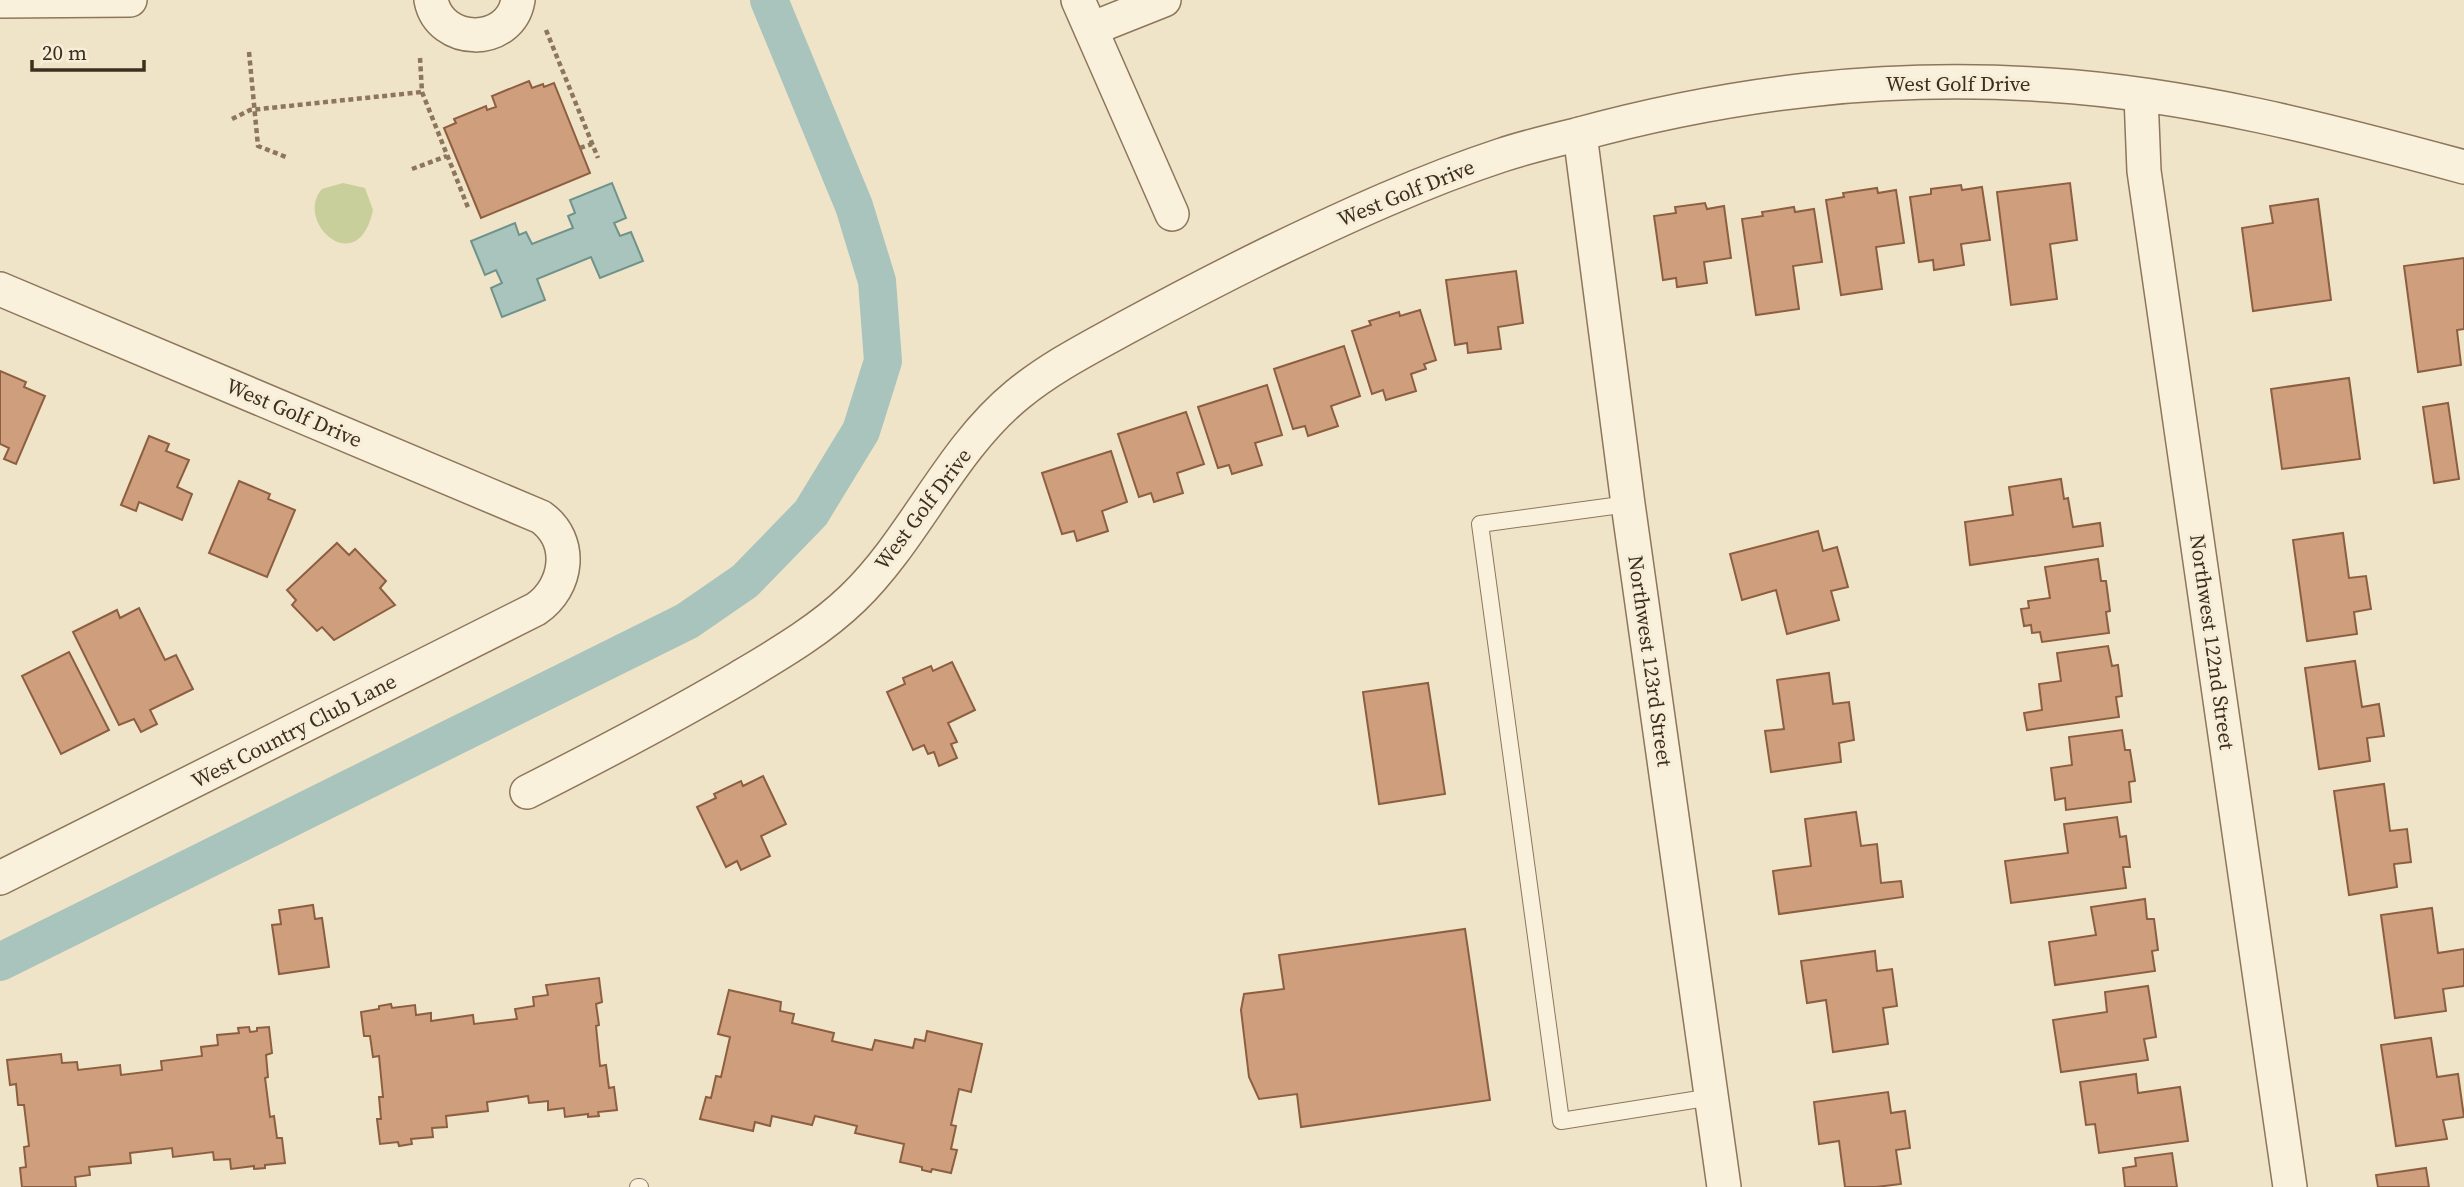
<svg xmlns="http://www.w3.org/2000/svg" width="2464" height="1187" font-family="'Source Serif 4',serif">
<rect width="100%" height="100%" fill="#f0e4c8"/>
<path fill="#c9cf9b" d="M343 183 365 188 373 210C358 281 293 222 322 189Z"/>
<polygon fill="#a9c4bc" stroke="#6f938a" stroke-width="2" points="612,183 626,218 614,223 620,236 631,232 643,261 600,278 591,257 537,279 545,300 502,317 491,288 502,283 496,270 485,275 471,241 515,223 519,235 526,232 532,244 573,228 568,216 575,213 570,200"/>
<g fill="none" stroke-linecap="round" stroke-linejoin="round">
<polyline stroke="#a9c4bc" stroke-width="38" points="0,962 687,621 745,581 811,513 861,431 883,361 877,281 854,206 769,0"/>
</g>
<g fill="#cf9f7d" stroke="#8d5f41" stroke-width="2">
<polygon points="529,81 532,88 543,84 544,87 554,83 590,173 481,218 444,128 456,123 454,119 486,106 487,110 496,107 492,96"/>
<polygon points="2070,183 2077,240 2050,244 2057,299 2011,305 1997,192"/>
<polygon points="1961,185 1962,190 1982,187 1990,240 1961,244 1964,265 1934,270 1933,260 1919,262 1910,197 1931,194 1931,189"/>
<polygon points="1877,188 1878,193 1896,190 1904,243 1876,247 1882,289 1841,295 1826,200 1844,197 1843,193"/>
<polygon points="2318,199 2331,300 2253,311 2242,228 2273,223 2270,206"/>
<polygon points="1705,203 1707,209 1724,206 1731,258 1704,262 1707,283 1677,287 1676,278 1663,280 1654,216 1676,213 1675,207"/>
<polygon points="1794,207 1795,212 1814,209 1822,262 1793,266 1799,309 1756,315 1742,219 1763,216 1762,212"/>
<polygon points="2464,258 2464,329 2457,330 2461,365 2418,372 2404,266"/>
<polygon points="1516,271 1523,323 1498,327 1501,349 1468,353 1467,343 1455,345 1446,280"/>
<polygon points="1420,310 1436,360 1424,364 1426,369 1411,374 1416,391 1386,400 1383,390 1372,394 1352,331 1371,325 1369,321 1399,312 1400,316"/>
<polygon points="1344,346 1360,396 1331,406 1338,426 1308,436 1305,426 1293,429 1274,369"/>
<polygon points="0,371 26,382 24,387 45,396 16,464 4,459 9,448 0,444"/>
<polygon points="2349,378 2360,459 2282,469 2271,389"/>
<polygon points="1267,385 1282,435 1255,443 1262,465 1232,474 1229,465 1218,468 1198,407"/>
<polygon points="2448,403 2459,479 2434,483 2423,407"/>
<polygon points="1186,412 1204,464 1177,473 1183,493 1154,502 1151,493 1139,497 1118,434"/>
<polygon points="149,436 169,444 166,451 189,460 177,487 192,494 182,520 139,502 136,511 121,505"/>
<polygon points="1111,451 1127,502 1102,511 1108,531 1077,541 1074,531 1062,534 1042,473"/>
<polygon points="2061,479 2064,499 2068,498 2073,527 2100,523 2103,546 1970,565 1965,522 2013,515 2009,487"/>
<polygon points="239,481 270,494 268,499 295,510 267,577 209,553"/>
<polygon points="1818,531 1823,551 1837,547 1848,587 1831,591 1839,620 1787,634 1776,590 1742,600 1730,554"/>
<polygon points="2343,533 2349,578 2366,576 2371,609 2354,612 2357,634 2307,641 2293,540"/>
<polygon points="337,543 349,555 355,549 386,581 380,588 395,605 334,640 322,627 317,631 292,605 296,600 287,590"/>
<polygon points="2098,559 2101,581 2106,581 2110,611 2106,612 2109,633 2042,642 2040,632 2032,633 2031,625 2024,626 2021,609 2029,608 2028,601 2050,598 2045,567"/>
<polygon points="139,608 165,660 176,655 193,689 150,710 157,724 141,732 134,719 119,725 73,632 117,610 120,618"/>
<polygon points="2108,646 2112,666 2118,665 2122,696 2116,697 2119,717 2027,730 2024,713 2042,710 2039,684 2061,681 2057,653"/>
<polygon points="69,652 109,730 61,754 22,676"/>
<polygon points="2355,661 2362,707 2379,704 2384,736 2367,738 2370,761 2319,769 2305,668"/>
<polygon points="952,662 975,710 948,723 957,742 951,744 957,758 939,766 934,752 928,754 924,745 913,750 887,692 905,684 903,678 931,666 933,671"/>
<polygon points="1829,673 1833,704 1849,702 1854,740 1839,743 1841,762 1771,772 1765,731 1784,729 1777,680"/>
<polygon points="1428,683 1445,794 1379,804 1363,692"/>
<polygon points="2122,730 2125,750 2130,750 2135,781 2129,782 2131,802 2066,810 2065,798 2055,800 2051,768 2072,765 2069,737"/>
<polygon points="763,776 786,824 761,836 770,856 741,870 737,861 726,867 697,807 716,798 714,794 741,781 743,786"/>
<polygon points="2384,784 2390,831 2407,829 2411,862 2394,864 2397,887 2349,895 2334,791"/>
<polygon points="1856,812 1861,846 1877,844 1881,883 1901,881 1903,897 1779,914 1773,871 1811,866 1805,819"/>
<polygon points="2117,817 2120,837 2126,836 2130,867 2123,867 2126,888 2011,903 2005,861 2068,853 2064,824"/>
<polygon points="2145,899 2147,919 2154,919 2158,950 2152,951 2155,971 2055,985 2049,942 2096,935 2091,907"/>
<polygon points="313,905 315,919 322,918 329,967 279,974 272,925 281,924 279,910"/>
<polygon points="2432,908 2438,953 2464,949 2464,986 2443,989 2446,1011 2395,1018 2381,915"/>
<polygon points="1465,929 1490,1100 1301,1127 1297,1094 1259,1099 1249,1077 1241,1010 1244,994 1284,989 1279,955"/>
<polygon points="1875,951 1877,971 1892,969 1897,1006 1883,1008 1888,1044 1833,1052 1826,1000 1807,1003 1801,961"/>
<polygon points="599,978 602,1002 596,1004 599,1025 596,1026 600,1066 606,1065 609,1088 614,1087 617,1110 598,1112 599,1116 588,1117 588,1114 565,1117 564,1108 548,1110 548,1101 529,1103 528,1096 487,1102 488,1111 446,1116 447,1127 432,1128 433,1137 411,1139 412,1144 399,1146 398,1142 380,1144 377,1119 381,1119 379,1097 383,1097 379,1056 373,1057 370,1036 364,1036 361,1012 379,1009 379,1006 391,1004 392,1008 415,1005 416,1015 431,1013 431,1021 473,1015 474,1024 517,1019 515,1009 534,1006 533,997 548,995 546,985"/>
<polygon points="2148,986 2156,1037 2144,1039 2148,1060 2061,1072 2053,1020 2107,1012 2105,992"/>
<polygon points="729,990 781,1002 780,1011 794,1014 792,1023 834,1033 832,1041 872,1050 875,1040 913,1048 915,1039 925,1041 927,1031 982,1044 971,1092 959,1089 951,1125 956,1126 951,1149 957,1150 951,1173 932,1169 931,1172 922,1170 922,1167 900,1162 904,1144 855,1133 857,1126 815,1116 812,1125 772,1116 770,1126 755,1122 753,1131 700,1119 706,1097 711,1098 716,1076 721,1077 730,1037 718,1034"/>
<polygon points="249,1027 250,1032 257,1031 257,1028 269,1027 272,1053 266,1055 268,1077 265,1078 270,1117 274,1116 277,1138 282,1138 285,1163 265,1165 265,1168 254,1169 254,1166 231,1169 230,1159 214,1160 213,1152 173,1157 172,1148 130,1153 131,1163 89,1167 90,1175 75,1177 76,1187 22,1187 20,1168 26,1167 24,1147 29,1146 24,1105 18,1105 16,1084 10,1085 7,1060 61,1054 62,1063 77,1062 78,1070 120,1065 121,1075 162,1070 161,1061 202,1056 201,1047 218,1045 217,1035 239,1033 238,1028"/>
<polygon points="2431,1038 2437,1077 2458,1074 2464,1117 2443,1120 2447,1139 2396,1146 2381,1045"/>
<polygon points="2136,1074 2138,1093 2180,1087 2188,1141 2099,1153 2095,1124 2086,1125 2080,1082"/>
<polygon points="1888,1092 1891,1113 1905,1111 1910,1148 1896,1150 1901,1184 1876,1187 1845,1187 1839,1141 1819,1144 1814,1102"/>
<polygon points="2172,1153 2177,1187 2125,1187 2123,1168 2136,1166 2135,1158"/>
<polygon points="2426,1168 2429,1187 2378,1187 2376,1175"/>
</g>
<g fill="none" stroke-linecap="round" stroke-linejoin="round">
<g stroke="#8d765c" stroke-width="18">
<g id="service">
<polyline points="1628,504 1480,524 1561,1121 1712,1097"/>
<polyline points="638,1187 640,1187"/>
</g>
</g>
<g stroke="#8d765c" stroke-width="36">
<g id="minor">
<path d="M431 0C440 46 510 47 518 0"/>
<polyline points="1078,0 1172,214"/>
<polyline points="0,1 130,0"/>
<polyline points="1091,29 1164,0"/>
<polyline points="2141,96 2144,171 2290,1187"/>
<polyline points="1580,134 1628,504 1724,1187"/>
<path d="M0 289 541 517C574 541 568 587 536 609L0 878"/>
<path d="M527 792C598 756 669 719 737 679 777 655 819 631 853 598 915 538 949 451 1017 395 1051 367 1089 348 1127 327 1175 301 1223 276 1272 252 1347 216 1423 181 1502 155 1526 147 1551 141 1576 135 1733 92 1886 74 2049 85 2190 94 2328 130 2464 167"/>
</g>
</g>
<g stroke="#8d765c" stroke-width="4.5" stroke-dasharray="5 3.5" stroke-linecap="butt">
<polyline points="546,30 598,158"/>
<polyline points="249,52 258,146 286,157"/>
<polyline points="420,58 422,92 469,210"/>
<polyline points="232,119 250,110 422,92"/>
<polyline points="580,148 592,144"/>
<polyline points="412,169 447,156"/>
</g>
<use href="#service" stroke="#faf1dc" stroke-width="16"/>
<use href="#minor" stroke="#faf1dc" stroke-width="33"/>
</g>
<g text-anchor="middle" stroke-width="6" stroke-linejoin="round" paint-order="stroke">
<g font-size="21" fill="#3d2e20" stroke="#f7eed8">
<text x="1958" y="91">West Golf Drive</text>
<text transform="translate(1406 193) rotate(-22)" y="7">West Golf Drive</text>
<text transform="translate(294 413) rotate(23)" y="7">West Golf Drive</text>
<text transform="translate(923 509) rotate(-53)" y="7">West Golf Drive</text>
<text transform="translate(2212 642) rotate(82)" y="7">Northwest 122nd Street</text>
<text transform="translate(1650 661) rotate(82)" y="7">Northwest 123rd Street</text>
<text transform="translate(294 731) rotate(-27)" y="7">West Country Club Lane</text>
</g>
</g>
<path d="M32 60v10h112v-10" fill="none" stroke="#3d2e20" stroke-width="3.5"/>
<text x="42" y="60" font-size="21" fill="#3d2e20" stroke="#f7eed8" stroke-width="5" paint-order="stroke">20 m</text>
</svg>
